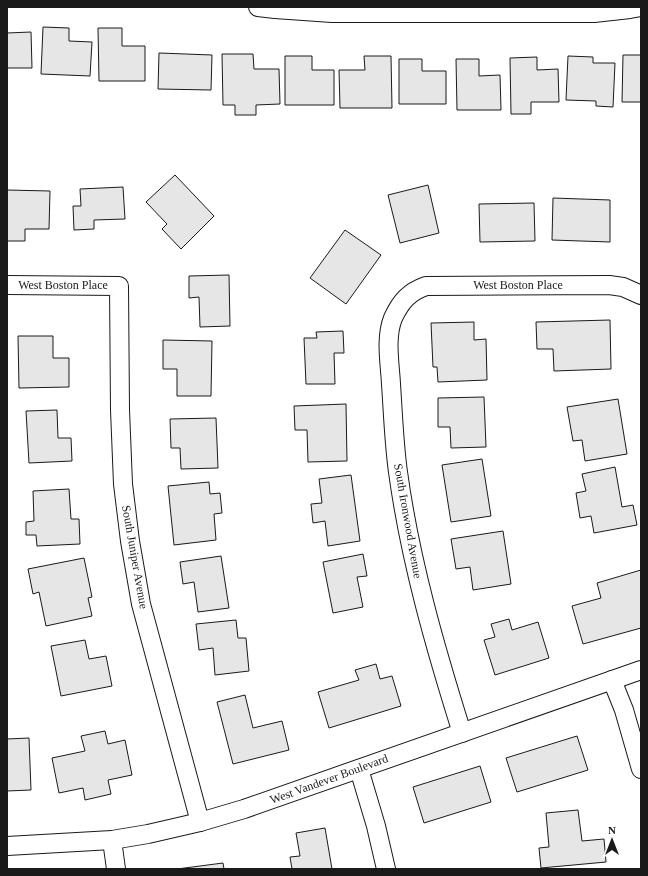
<svg xmlns="http://www.w3.org/2000/svg" width="648" height="876" font-family="'Times New Roman',serif">
<rect width="100%" height="100%" fill="#fff"/>
<g fill="#e6e6e6" stroke="#1a1a1a">
<polygon points="43,27 69,28 69,41 92,42 90,76 41,74"/>
<polygon points="98,28 122,28 122,46 145,46 145,81 99,81"/>
<polygon points="31,32 32,68 7,68 7,33"/>
<polygon points="159,53 212,55 211,90 158,89"/>
<polygon points="222,54 253,54 254,69 279,69 280,104 256,105 256,115 235,115 235,105 223,105"/>
<polygon points="623,55 641,55 641,102 622,102"/>
<polygon points="285,56 312,56 312,70 334,70 334,105 285,105"/>
<polygon points="364,56 391,56 392,108 340,108 339,70 365,70"/>
<polygon points="568,56 593,57 593,63 615,63 613,107 596,106 596,101 566,100"/>
<polygon points="537,57 537,70 558,69 559,102 531,102 531,114 511,114 510,58"/>
<polygon points="399,59 422,59 422,71 446,71 446,104 399,104"/>
<polygon points="456,59 479,59 479,76 500,75 501,110 457,110"/>
<polygon points="175,175 214,216 181,249 162,229 167,224 146,202"/>
<polygon points="428,185 439,233 400,243 388,195"/>
<polygon points="123,187 125,219 94,220 94,229 74,230 73,206 81,206 80,189"/>
<polygon points="7,190 50,191 49,229 25,229 25,241 7,241"/>
<polygon points="553,198 610,200 610,242 552,240"/>
<polygon points="534,203 535,241 480,242 479,204"/>
<polygon points="345,230 381,255 346,304 310,278"/>
<polygon points="229,275 230,326 200,327 199,297 189,298 189,276"/>
<polygon points="610,320 611,369 554,371 553,349 537,349 536,322"/>
<polygon points="474,322 474,340 486,339 487,380 438,382 437,367 433,367 431,323"/>
<polygon points="343,331 344,353 334,353 335,384 306,384 304,338 317,338 316,332"/>
<polygon points="18,336 53,336 53,358 69,358 69,387 19,388"/>
<polygon points="163,340 212,341 211,396 177,396 177,369 163,369"/>
<polygon points="484,397 486,447 451,448 450,427 438,427 438,398"/>
<polygon points="618,399 627,454 585,461 582,440 573,441 567,407"/>
<polygon points="346,404 347,461 308,462 307,430 295,430 294,406"/>
<polygon points="57,410 58,438 71,438 72,461 29,463 26,411"/>
<polygon points="216,418 218,468 181,469 180,448 171,448 170,419"/>
<polygon points="482,459 491,516 451,522 442,465"/>
<polygon points="615,467 622,507 633,505 637,525 594,533 591,516 580,518 576,493 586,491 582,474"/>
<polygon points="351,475 360,541 328,546 325,521 313,523 311,504 322,503 319,479"/>
<polygon points="209,482 210,494 220,493 222,513 214,514 216,540 174,545 168,486"/>
<polygon points="69,489 71,519 79,519 80,544 37,546 36,535 26,535 26,522 34,521 33,491"/>
<polygon points="503,531 511,584 473,590 470,567 456,569 451,539"/>
<polygon points="363,554 367,576 357,577 363,607 333,613 323,562"/>
<polygon points="221,556 229,608 198,612 194,582 183,584 180,562"/>
<polygon points="84,558 92,597 88,598 92,616 46,626 39,592 33,594 28,569"/>
<polygon points="641,570 641,628 583,644 572,606 601,598 597,583"/>
<polygon points="509,619 512,630 538,622 549,658 495,675 484,640 495,637 491,624"/>
<polygon points="236,620 238,638 246,638 249,671 215,675 213,648 199,650 196,624"/>
<polygon points="85,640 89,659 106,656 112,686 61,696 51,646"/>
<polygon points="376,664 380,679 392,676 401,706 329,728 318,692 359,680 355,670"/>
<polygon points="245,695 253,728 282,721 289,750 233,764 217,702"/>
<polygon points="105,731 108,744 125,740 132,775 108,780 111,794 85,800 83,788 59,793 52,758 85,751 81,736"/>
<polygon points="577,736 588,770 517,792 506,758"/>
<polygon points="29,738 31,790 7,791 7,739"/>
<polygon points="480,766 491,802 424,823 413,787"/>
<polygon points="578,810 582,841 604,839 606,862 541,868 539,848 549,847 546,813"/>
<polygon points="325,828 332,869 292,869 290,857 300,856 296,833"/>
<polygon points="223,863 224,869 177,869"/>
</g>
<g fill="none" stroke-linecap="round" stroke-linejoin="round">
<g stroke="#1a1a1a" stroke-width="20">
<g id="minor">
<polyline points="258,7 275,9 332,13 594,13 630,9 641,7"/>
<polyline points="7,285 119,286 120,410 123,484 130,541 141,604 200,822"/>
<polyline points="612,680 624,710 641,769"/>
<path d="M462 733C435 647 410 560 398 472 394 443 393 413 391 384 390 364 385 338 393 318 401 301 409 292 426 286L609 285 623 287 641 295"/>
<polyline points="359,769 376,826 386,869"/>
<polyline points="112,840 116,869"/>
<polyline points="7,846 112,840 148,834 200,822 244,809 641,670"/>
</g>
</g>
<use href="#minor" stroke="#fff" stroke-width="18"/>
</g>
<g text-anchor="middle" stroke-width="3" stroke-linejoin="round" paint-order="stroke">
<g font-size="12" fill="#1a1a1a" stroke="#fff">
<text x="63" y="289">West Boston Place</text>
<text x="518" y="289">West Boston Place</text>
<text transform="translate(408 521) rotate(80)" y="4">South Ironwood Avenue</text>
<text transform="translate(135 557) rotate(80)" y="4">South Juniper Avenue</text>
<text transform="translate(329 779) rotate(-20)" y="4">West Vandever Boulevard</text>
</g>
</g>
<rect width="648" height="876" fill="none" stroke="#1a1a1a" stroke-width="16"/>
<g transform="translate(612 840)" stroke="#ffffff" stroke-width="3" paint-order="stroke">
<path d="M0-3L7 15L0 10L-7 15Z" fill="#1a1a1a"/>
<text y="-6" font-size="11" font-weight="bold" text-anchor="middle" fill="#1a1a1a">N</text>
</g>
</svg>
